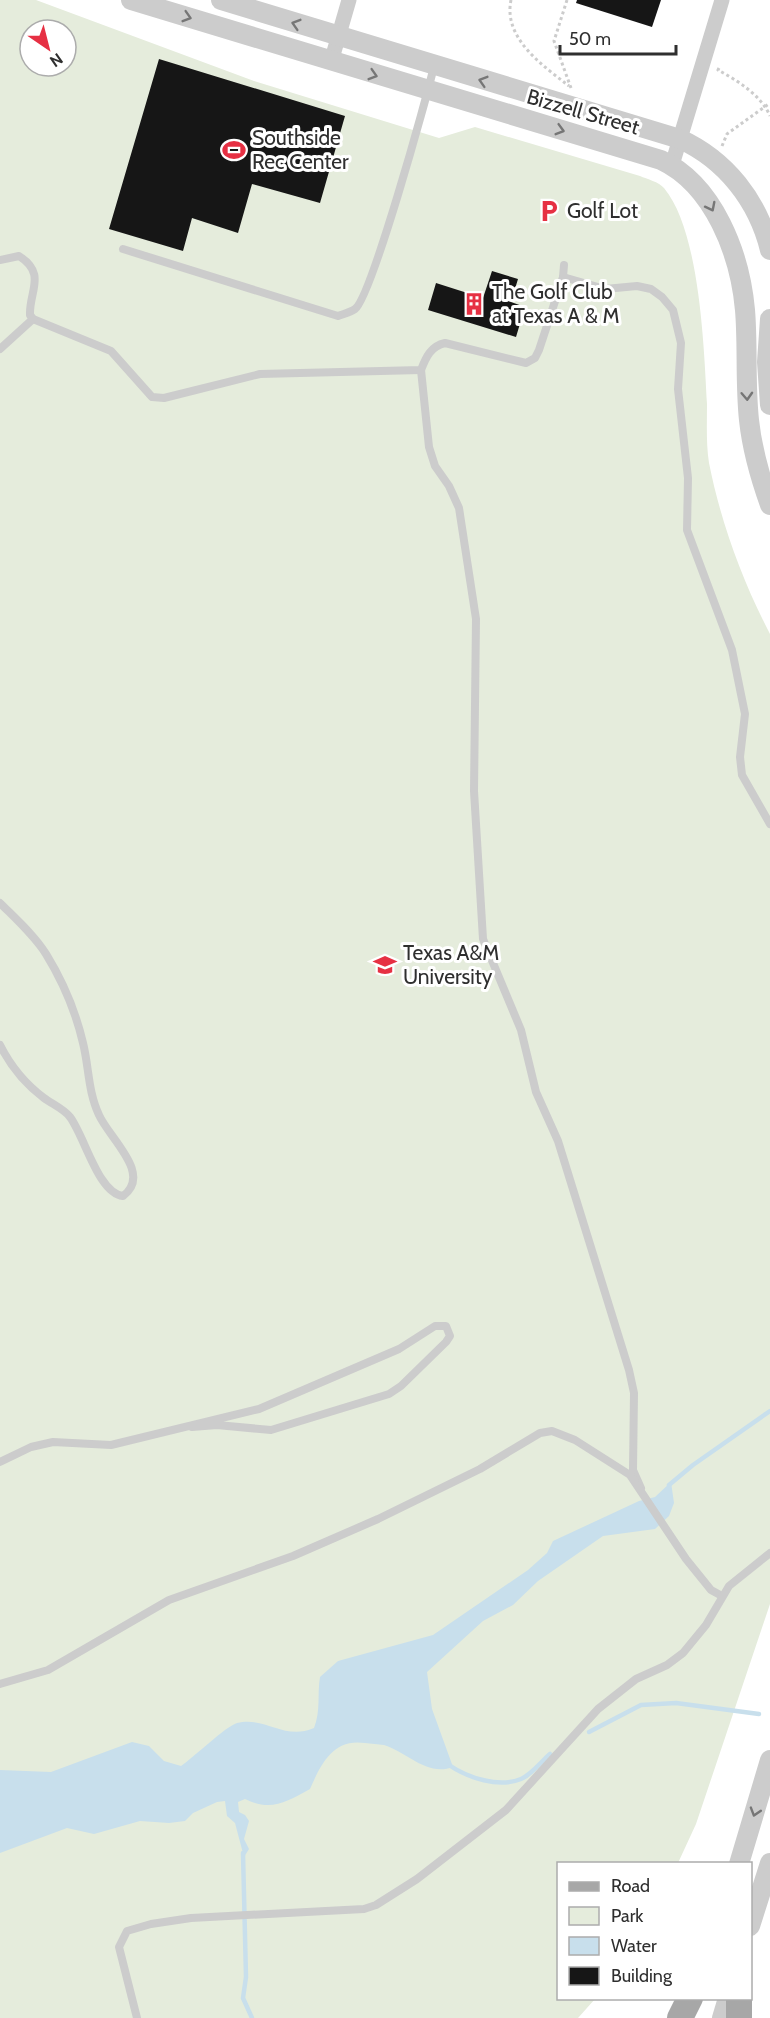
<svg xmlns="http://www.w3.org/2000/svg" width="770" height="2018" font-family="Cabin,sans-serif">
<rect width="100%" height="100%" fill="#fff"/>
<path fill="#e5ecdc" fill-rule="evenodd" d="M0 0H36L254 81 439 138 475 127 640 176C647 179 659 182 664 188 700 231 704 348 707 404 707 423 706 444 709 463 721 523 742 580 770 634V1604L696 1824 678 1863 558 1864V1998L595 1999 578 2018H0ZM30 30H66V66H30Z"/>
<path fill="#c8dfec" d="M671 1482 674 1503 669 1516 655 1529 603 1536 538 1581 513 1605 483 1621 427 1672 432 1709 453 1767C427 1777 407 1752 384 1745 378 1744 371 1744 365 1743 333 1738 321 1764 310 1789 286 1802 271 1812 245 1799L238 1802 239 1812 245 1815 249 1821 244 1839 249 1849 244 1857 235 1823 227 1816 225 1801 217 1802 193 1813 185 1821 169 1823 140 1821 94 1834 67 1828 0 1853V1770L51 1772 132 1742 149 1746 164 1761 181 1766C193 1758 226 1726 237 1723 266 1716 284 1741 314 1728 321 1710 317 1695 320 1677L338 1661 433 1635 528 1570 547 1553 553 1541 639 1501 655 1497Z"/>
<g fill="none" stroke-linecap="round" stroke-linejoin="round">
<g stroke="#c8dfec" stroke-width="4.5">
<polyline points="669,1485 693,1465 770,1411"/>
<polyline points="589,1732 641,1705 676,1703 759,1714"/>
<path d="M449 1765C468 1778 499 1788 521 1779 531 1775 542 1761 550 1754"/>
<polyline points="243,1853 246,1977 243,1998 252,2018"/>
</g>
</g>
<g fill="#161616">
<polygon points="577,0 661,0 652,27 576,3"/>
<polygon points="159,59 345,116 320,203 252,184 238,233 192,218 183,251 109,229"/>
<polygon points="492,271 518,279 511,302 525,307 516,337 428,310 436,283 483,298"/>
</g>
<g fill="none" stroke-linecap="round" stroke-linejoin="round">
<g stroke="#ccc" stroke-width="3" stroke-dasharray="3 3" stroke-linecap="butt">
<path d="M511 0C503 38 542 65 569 86"/>
<polyline points="567,0 554,41 571,88"/>
<path d="M719 68 718 70C738 81 761 95 770 116"/>
<polyline points="722,146 727,134 770,103"/>
</g>
<g stroke="#ccc" stroke-width="8">
<path d="M123 249 338 316C343 314 351 312 355 309 371 298 427 97 434 66"/>
<path d="M0 260 19 256C47 274 29 291 30 315L33 319 111 351 152 397 164 398 260 374 421 370C426 357 431 346 445 343L526 363 535 358 539 350 563 277 605 289 637 286 651 289 662 297 673 310 681 343 678 389 688 478 687 530 732 650 745 714 740 757 742 775 770 824"/>
<polyline points="563,277 564,265"/>
<polyline points="0,349 33,319"/>
<polyline points="421,370 429,447 435,466 449,486 459,508 476,619 474,791 483,939 521,1030 536,1092 558,1141 629,1370 634,1393 633,1470 641,1488"/>
<path d="M0 903C16 919 34 935 46 954 62 980 76 1013 83 1043 89 1067 88 1092 99 1115 109 1138 153 1174 123 1196 98 1193 85 1137 70 1117 64 1109 52 1104 44 1098 24 1083 11 1067 0 1045"/>
<polyline points="0,1462 31,1447 53,1442 111,1445 259,1409 399,1349 435,1326 446,1326 450,1336 446,1342 401,1386 389,1394 271,1430 217,1425 192,1427"/>
<polyline points="0,1684 48,1670 169,1600 293,1556 378,1519 480,1469 540,1433 552,1431 575,1440 630,1475 686,1559 711,1590 722,1596"/>
<polyline points="137,2018 119,1947 127,1931 151,1924 191,1918 364,1909 376,1905 417,1879 506,1810 598,1709 636,1679 667,1665 683,1653 706,1625 729,1586 770,1553"/>
</g>
<g stroke="#ccc" stroke-width="15">
<polyline points="331,62 349,0"/>
<polyline points="672,165 722,0"/>
</g>
<g stroke="#ccc" stroke-width="20">
<path d="M131 0 661 160C714 185 740 254 745 310 748 346 745 383 749 420 752 449 760 477 770 505"/>
<path d="M221 0 680 139C726 160 758 201 770 250"/>
<polyline points="770,319 767,362 770,405"/>
<polyline points="739,1864 770,1760"/>
<polyline points="750,1926 770,1863"/>
<polyline points="722,2018 728,1998"/>
</g>
<g stroke="#a7a7a7" stroke-width="26">
<polyline points="739,1998 739,2018"/>
<polyline points="680,2018 690,1998"/>
</g>
</g>
<defs><path id="oneway-chevron" d="M-2-3.5L2.5 0L-2 3.5" fill="none" stroke-width="1.6" stroke-linecap="round" stroke-linejoin="round" transform="scale(1.5)"/></defs>
<g stroke="#767676">
<use href="#oneway-chevron" transform="translate(187 17) rotate(17)"/>
<use href="#oneway-chevron" transform="translate(296 24) rotate(-163)"/>
<use href="#oneway-chevron" transform="translate(373 75) rotate(17)"/>
<use href="#oneway-chevron" transform="translate(483 81) rotate(-163)"/>
<use href="#oneway-chevron" transform="translate(560 130) rotate(16)"/>
<use href="#oneway-chevron" transform="translate(711 207) rotate(63)"/>
<use href="#oneway-chevron" transform="translate(747 396) rotate(87)"/>
<use href="#oneway-chevron" transform="translate(755 1812) rotate(107)"/>
</g>
<defs>
<g id="stadium-bare" transform="scale(1.8)"><path d="M0-5a6.5 5 0 1 0 0 10a6.5 5 0 1 0 0-10ZM-3.5-1.8h7v3.6h-7Z" fill="#e63043" stroke="#fff" stroke-width="2.5" paint-order="stroke"/></g>
<g id="parking-bare" transform="scale(1.8)"><path d="M-3.5-5.5H1a3.5 3.5 0 0 1 0 7H-1V5.5H-3.5ZM-1-3.4V-.6H.8a1.4 1.4 0 0 0 0-2.8Z" fill="#e63043" stroke="#fff" stroke-width="2.5" paint-order="stroke"/></g>
<g id="building-bare" transform="scale(1.8)"><path d="M-4-6H4V6H1V3H-1V6H-4ZM-2.5-4.3h1.7v1.8h-1.7ZM.8-4.3h1.7v1.8H.8ZM-2.5-1h1.7V.8h-1.7ZM.8-1h1.7V.8H.8Z" fill="#e63043" stroke="#fff" stroke-width="2.5" paint-order="stroke"/></g>
<g id="university-bare" transform="scale(1.8)"><path d="M0-5L7-2L0 1L-7-2ZM-4 1L0 2.5L4 1V4Q0 6-4 4Z" fill="#e63043" stroke="#fff" stroke-width="2.5" paint-order="stroke"/></g>
</defs>
<g fill-rule="evenodd">
<use href="#stadium-bare" x="234" y="150"/>
<use href="#parking-bare" x="549" y="211"/>
<use href="#building-bare" x="474" y="304"/>
<use href="#university-bare" x="385" y="965"/>
</g>
<g text-anchor="middle" stroke-width="6" stroke-linejoin="round" paint-order="stroke">
<g font-size="21" fill="#2f2f2f" stroke="#fff">
<text transform="translate(583 112) rotate(16)" y="7">Bizzell Street</text>
</g>
<g font-size="21" fill="#2f2f2f" stroke="#fff" text-anchor="start">
<text x="252" y="145">Southside<tspan x="252" dy="24">Rec Center</tspan></text>
<text x="567" y="218">Golf Lot</text>
<text x="492" y="299">The Golf Club<tspan x="492" dy="24">at Texas A &amp; M</tspan></text>
<text x="403" y="960">Texas A&amp;M<tspan x="403" dy="24">University</tspan></text>
</g>
</g>
<rect x="557" y="1862" width="195" height="138" fill="#ffffff" stroke="#acacac" stroke-width="1.5"/>
<rect x="569" y="1882" width="30" height="9" fill="#a7a7a7" stroke="#acacac" stroke-width="1.5"/>
<text x="611" y="1892" font-size="18" fill="#2f2f2f">Road</text>
<rect x="569" y="1907" width="30" height="18" fill="#e5ecdc" stroke="#acacac" stroke-width="1.5"/>
<text x="611" y="1922" font-size="18" fill="#2f2f2f">Park</text>
<rect x="569" y="1937" width="30" height="18" fill="#c8dfec" stroke="#acacac" stroke-width="1.5"/>
<text x="611" y="1952" font-size="18" fill="#2f2f2f">Water</text>
<rect x="569" y="1967" width="30" height="18" fill="#161616" stroke="#acacac" stroke-width="1.5"/>
<text x="611" y="1982" font-size="18" fill="#2f2f2f">Building</text>
<g transform="translate(48 48) rotate(145)"><circle r="28" fill="#ffffff" stroke="#acacac" stroke-width="1.5"/>
<path d="M0-4.5L10 22L0 15L-10 22Z" fill="#e63043"/>
<text y="-9" font-size="16" font-weight="bold" text-anchor="middle" fill="#2f2f2f">N</text>
</g>
<path d="M560 45v9h116v-9" fill="none" stroke="#2f2f2f" stroke-width="3"/>
<text x="569" y="45" font-size="18" fill="#2f2f2f" stroke="#ffffff" stroke-width="4.5" paint-order="stroke">50 m</text>
</svg>
